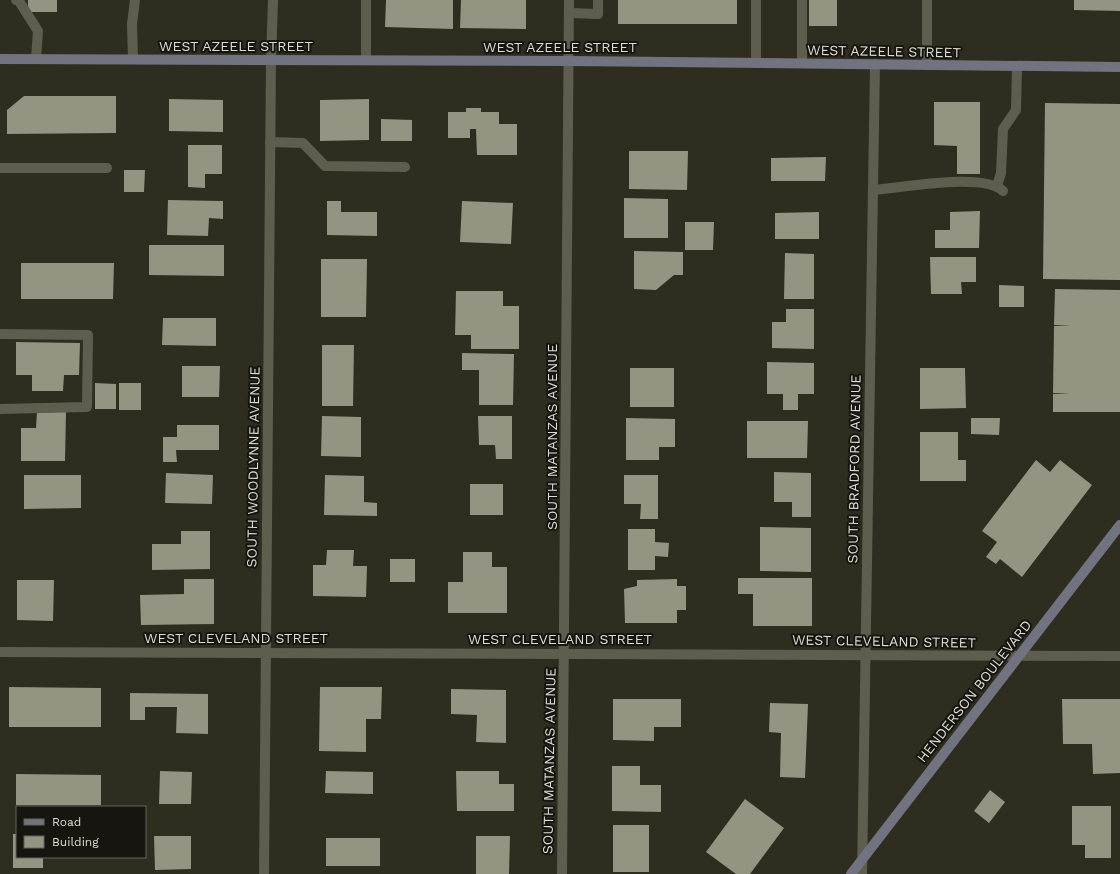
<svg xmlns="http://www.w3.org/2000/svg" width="1120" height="874" font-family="'Work Sans',sans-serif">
<rect width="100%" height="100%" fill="#2f2d1f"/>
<g fill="#959382">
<rect x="28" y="0" width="29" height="12"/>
<polygon points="386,0 453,0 453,29 385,27"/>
<polygon points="461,0 526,0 526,29 460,28"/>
<rect x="618" y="0" width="119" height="24"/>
<rect x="809" y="0" width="28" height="26"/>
<polygon points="1074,0 1120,0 1120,11 1074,10"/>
<polygon points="24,96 116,96 116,133 7,134 7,110"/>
<polygon points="169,99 223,100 223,132 169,131"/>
<polygon points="369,99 369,140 320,141 320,100"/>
<polygon points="934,102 980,102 980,174 957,174 957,146 934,145"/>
<polygon points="1045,103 1120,104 1120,280 1043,279"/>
<polygon points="466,108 481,108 481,112 499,112 499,124 517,124 517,155 477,155 476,129 470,129 470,138 448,138 448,112 466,112"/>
<polygon points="381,119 412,120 412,141 381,141"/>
<polygon points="188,145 222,145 222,174 205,174 205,188 188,187"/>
<polygon points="629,151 688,151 687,190 629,189"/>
<polygon points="826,157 825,181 771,181 771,158"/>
<polygon points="124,170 145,170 144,192 124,192"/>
<polygon points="624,198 668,199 668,238 624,238"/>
<polygon points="168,200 223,201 223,219 209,218 208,236 167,235"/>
<polygon points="327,201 341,201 341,212 377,212 377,236 327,235"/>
<polygon points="462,201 513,203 511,244 460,242"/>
<polygon points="980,211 979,248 935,248 935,230 950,230 950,212"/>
<polygon points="819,212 819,239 775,239 775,213"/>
<polygon points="685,222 714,222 713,250 685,250"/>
<polygon points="149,245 224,245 224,276 149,275"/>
<polygon points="634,251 683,252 683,275 674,275 656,290 634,289"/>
<polygon points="785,253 814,254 814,299 784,299"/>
<polygon points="930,257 976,257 976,282 961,282 962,294 931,294"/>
<polygon points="321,259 367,259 366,317 321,317"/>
<polygon points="21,263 114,263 113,299 21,299"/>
<polygon points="999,285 1024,286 1024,307 999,307"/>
<polygon points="1055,289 1120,290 1120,412 1053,412 1053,394 1070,394 1053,393 1054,326 1071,326 1054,325"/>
<polygon points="456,291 503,291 503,306 519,306 519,349 471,349 471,335 455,335"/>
<polygon points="786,309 814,309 814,349 772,348 772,322 786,322"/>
<polygon points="163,318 216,318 216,346 162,345"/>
<polygon points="16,342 80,343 79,375 64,375 63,391 32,391 32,375 16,375"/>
<polygon points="322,345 354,345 353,406 322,406"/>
<polygon points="462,353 514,354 513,405 479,405 479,370 462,370"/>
<polygon points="767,362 814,363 814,394 798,394 798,410 783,410 783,394 767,394"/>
<polygon points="182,366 220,366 219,397 182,397"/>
<rect x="630" y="368" width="44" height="39"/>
<polygon points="920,368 965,368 966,408 920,409"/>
<polygon points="95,383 116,384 116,409 95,409"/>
<rect x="119" y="383" width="22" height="27"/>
<polygon points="37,412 66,412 65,461 21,461 21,428 36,428"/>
<polygon points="322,416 361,417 361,457 321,456"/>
<polygon points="478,416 512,416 512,459 496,459 495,445 479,445"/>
<polygon points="626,418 675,419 675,447 659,447 659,460 626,460"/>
<polygon points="971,418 1000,418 999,435 971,434"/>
<polygon points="747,421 808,421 807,458 747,458"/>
<polygon points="177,425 219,425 219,450 176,450 177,462 163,462 163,437 177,437"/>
<polygon points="920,432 958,432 958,460 966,460 966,481 920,481"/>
<polygon points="1036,460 1050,472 1060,460 1092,485 1022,577 1000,559 996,564 986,557 997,542 982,531"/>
<polygon points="774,472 811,473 811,517 792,517 792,502 774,502"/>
<polygon points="166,473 213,475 212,504 165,503"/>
<polygon points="24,475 81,475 81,508 24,509"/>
<polygon points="325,475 364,476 364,502 377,503 377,516 324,515"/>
<polygon points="624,475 658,475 658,519 640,519 641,504 624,504"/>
<rect x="470" y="484" width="33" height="31"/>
<polygon points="760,527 811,528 811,572 760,571"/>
<polygon points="628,529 655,529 655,542 669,543 668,557 655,556 655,570 628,570"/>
<polygon points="181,531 210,531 210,569 152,570 152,544 181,544"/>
<polygon points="327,550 354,550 353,566 367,566 366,597 313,596 313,565 326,565"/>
<polygon points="463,552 492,552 492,567 507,567 507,613 448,613 448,582 463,582"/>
<rect x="390" y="559" width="25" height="23"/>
<polygon points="738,578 812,578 812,626 753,626 753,594 738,594"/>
<polygon points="184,579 214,579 214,624 141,625 140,595 184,594"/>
<polygon points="677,579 677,586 686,586 686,610 677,610 677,623 625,623 624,589 637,586 637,580"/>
<polygon points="17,580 54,580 53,621 17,620"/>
<polygon points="9,687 101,688 101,727 9,727"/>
<polygon points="320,687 382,687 381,719 366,719 366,752 319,751"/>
<polygon points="451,689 506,690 506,743 476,742 477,715 451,714"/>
<polygon points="130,693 208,694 208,734 176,733 177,707 145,707 145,720 130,720"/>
<polygon points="613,699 681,699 681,727 654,727 654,741 613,740"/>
<polygon points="1062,699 1120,699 1120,773 1093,774 1092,744 1063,744"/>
<polygon points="770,703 808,704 805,778 780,777 781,733 769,732"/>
<polygon points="612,766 640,766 640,785 661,785 661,812 612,811"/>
<polygon points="160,771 192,772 191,804 159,804"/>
<polygon points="326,771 373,772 373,794 325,793"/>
<polygon points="456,771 499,771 499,784 514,784 514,811 457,811"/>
<polygon points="16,774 101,775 101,805 16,805"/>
<polygon points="990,790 1005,802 989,823 974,811"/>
<polygon points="745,799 784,828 750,874 736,874 706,852"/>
<polygon points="1072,806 1111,806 1111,858 1085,858 1085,845 1072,845"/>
<rect x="613" y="825" width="36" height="47"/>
<polygon points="13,834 17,834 17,857 43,857 43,868 13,868"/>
<polygon points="154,836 191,836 191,869 155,870"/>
<polygon points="476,836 510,836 509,874 476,874"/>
<rect x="326" y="838" width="54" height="28"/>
</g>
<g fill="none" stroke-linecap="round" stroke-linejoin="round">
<g stroke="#5f5d4e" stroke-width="10">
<polyline points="16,0 19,1 38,31 36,59"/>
<polyline points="756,0 756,63"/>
<polyline points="927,0 927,65"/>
<polyline points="569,13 598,14 598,0"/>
<polyline points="133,59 132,24 135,0"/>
<polyline points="271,60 273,0"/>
<polyline points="366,60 366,0"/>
<polyline points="802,63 802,0"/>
<polyline points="270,142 303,143 325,166 405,167"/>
<polyline points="0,168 107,168"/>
<polyline points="997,186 1001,173 1003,129 1016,110 1017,67"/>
<path d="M873 190C902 188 983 172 1003 191"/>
<polyline points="0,334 88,335 87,407 0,409"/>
</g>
<g stroke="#5f5d4e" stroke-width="10">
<polyline points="0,652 1120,656"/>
<polyline points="264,874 271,60"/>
<polyline points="562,874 569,0"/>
<polyline points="862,874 875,64"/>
</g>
<g stroke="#717480" stroke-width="10">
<polyline points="0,59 569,61 1120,67"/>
<polyline points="851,874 1120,525"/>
</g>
</g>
<g text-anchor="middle" stroke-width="4" stroke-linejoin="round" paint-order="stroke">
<g font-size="14" fill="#deddd4" stroke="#16150f">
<text x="236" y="51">WEST AZEELE STREET</text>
<text x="560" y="52">WEST AZEELE STREET</text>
<text transform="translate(884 51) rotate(1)" y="5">WEST AZEELE STREET</text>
<text transform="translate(552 437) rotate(-90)" y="5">SOUTH MATANZAS AVENUE</text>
<text transform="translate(253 467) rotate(-89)" y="5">SOUTH WOODLYNNE AVENUE</text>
<text transform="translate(854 469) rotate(-89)" y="5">SOUTH BRADFORD AVENUE</text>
<text x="236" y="643">WEST CLEVELAND STREET</text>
<text x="560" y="644">WEST CLEVELAND STREET</text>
<text transform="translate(884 641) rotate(1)" y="5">WEST CLEVELAND STREET</text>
<text transform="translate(974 691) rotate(-52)" y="5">HENDERSON BOULEVARD</text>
<text transform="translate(549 761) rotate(-89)" y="5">SOUTH MATANZAS AVENUE</text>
</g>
</g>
<rect x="16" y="806" width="130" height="52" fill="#16150f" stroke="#66655e"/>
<rect x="24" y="819" width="20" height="6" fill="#717480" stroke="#66655e"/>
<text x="52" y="826" font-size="12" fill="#deddd4">Road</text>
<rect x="24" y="836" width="20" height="12" fill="#959382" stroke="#66655e"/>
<text x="52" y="846" font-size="12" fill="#deddd4">Building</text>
</svg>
